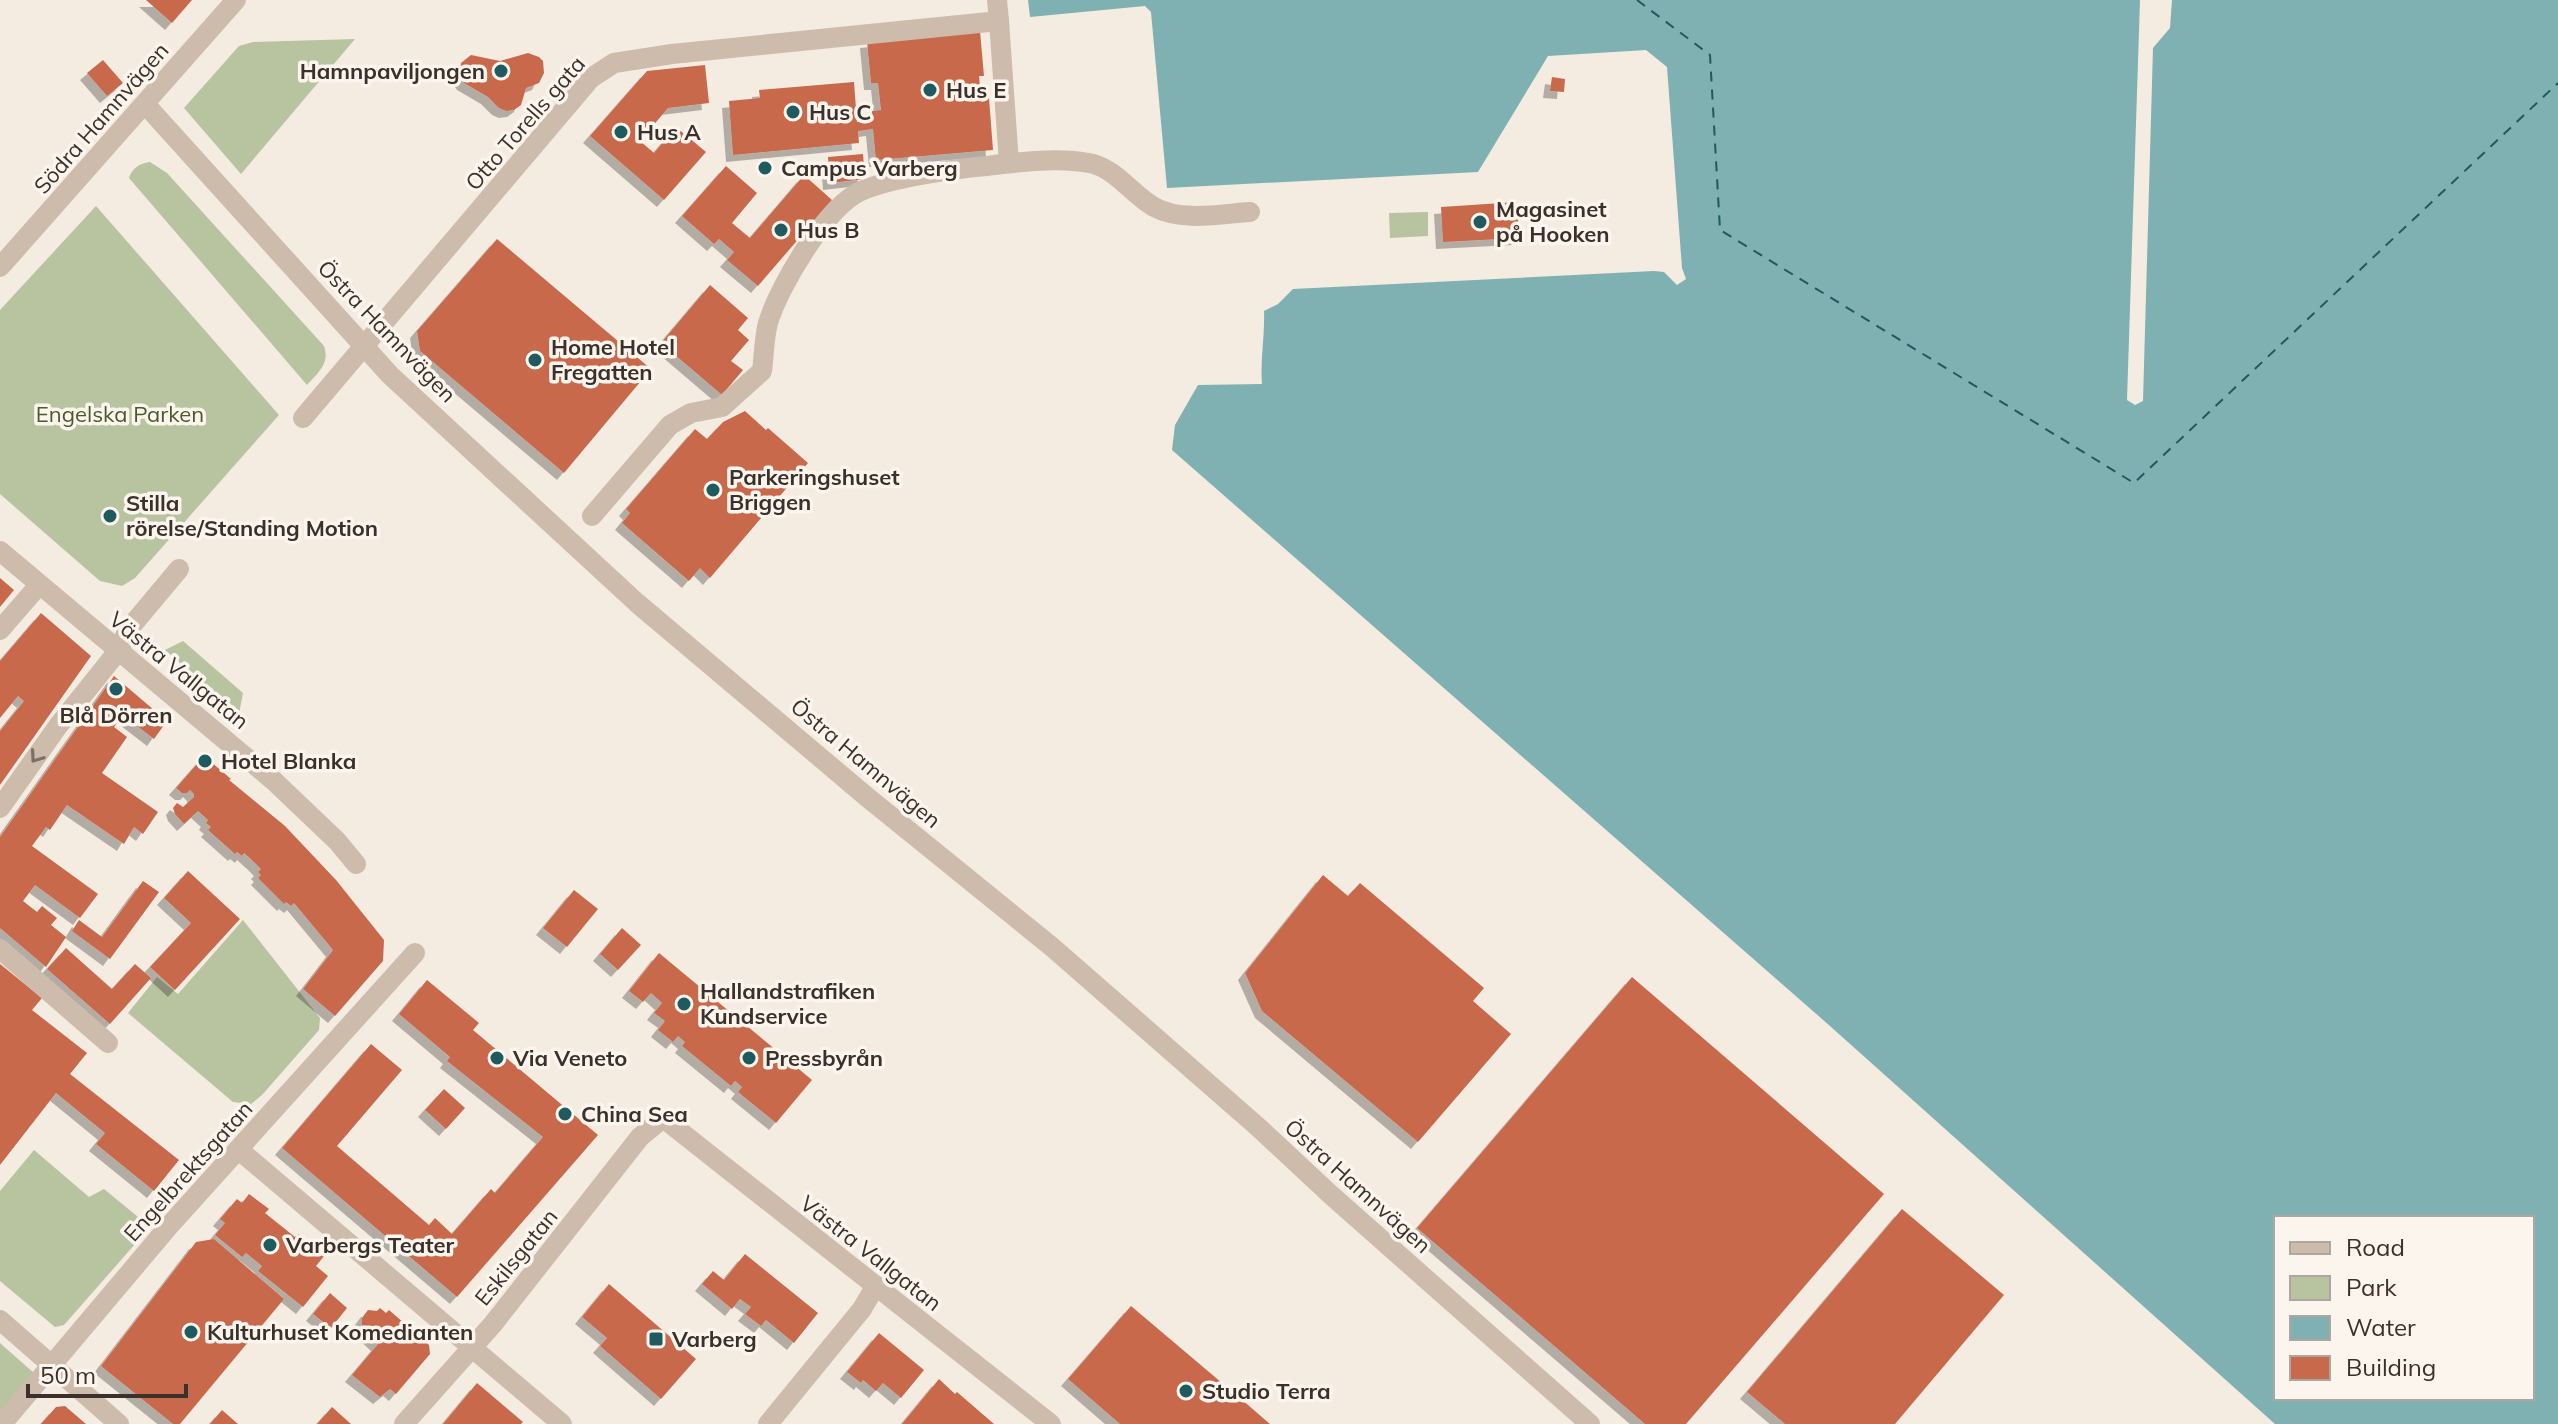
<svg xmlns="http://www.w3.org/2000/svg" width="2558" height="1424" font-family="Mulish,sans-serif">
<defs>
<filter id="shadow"><feDropShadow dx="-7" dy="7" stdDeviation="0" flood-color="#0004"/></filter>
</defs>
<rect width="100%" height="100%" fill="#f4ebe1"/>
<g fill="#b8c4a0">
<polygon points="355,39 241,174 184,108 239,46 253,42"/>
<path d="M150 162 167 173 324 346C330 363 319 372 307 385L129 178C133 167 139 164 150 162Z"/>
<polygon points="96,206 279,415 135,578 122,586 100,581 0,494 0,310"/>
<polygon points="1428,212 1428,236 1390,238 1389,213"/>
<polygon points="183,641 243,693 239,714 165,650"/>
<polygon points="243,920 320,1018 319,1030 262,1095 251,1104 233,1102 128,1013 157,977 178,994"/>
<polygon points="34,1150 89,1197 104,1189 143,1221 143,1235 64,1325 55,1327 0,1281 0,1191"/>
<polygon points="0,1343 35,1374 0,1415"/>
</g>
<path fill="#7fb0b2" fill-rule="evenodd" d="M1028 0H2140L2127 400 2135 405 2143 401 2153 48 2170 28 2172 0H2558V1424H2275L1830 1026 1172 450 1175 425 1198 385 1262 384C1260 360 1265 336 1264 311L1278 304 1293 289 1654 271 1664 272 1677 285 1686 279 1682 268 1667 67 1646 50 1548 56 1478 172 1167 188 1151 12 1145 6 1030 17ZM2276 1218H2532V1398H2276Z"/>
<g fill="none" stroke-linecap="round" stroke-linejoin="round">
<polyline stroke="#1f5a5e" stroke-width="2" stroke-dasharray="10 8" stroke-linecap="butt" points="1637,0 1710,55 1720,230 2134,483 2558,83"/>
</g>
<g fill="#c8694b" filter="url(#shadow)">
<polygon points="146,0 192,0 172,23"/>
<polygon points="980,31 984,76 979,76 981,98 989,98 993,150 876,160 873,129 858,131 859,143 733,155 729,101 760,98 759,90 854,82 857,122 872,121 872,111 881,110 878,83 871,83 867,41"/>
<polygon points="528,53 539,57 543,61 544,73 539,83 526,88 521,105 514,110 506,111 499,108 488,97 464,83 459,76 461,63 471,55 500,61"/>
<polygon points="103,60 123,83 107,96 87,73"/>
<polygon points="705,65 709,103 668,108 640,141 654,153 676,127 706,152 664,200 590,136 647,71"/>
<polygon points="1552,77 1565,79 1564,92 1550,91"/>
<polygon points="863,154 865,179 830,183 828,157"/>
<polygon points="726,166 757,193 732,223 750,238 804,175 832,200 758,286 727,260 734,252 719,239 714,244 682,216"/>
<polygon points="1517,202 1519,238 1443,242 1441,207"/>
<polygon points="497,239 651,369 564,473 420,351 417,331"/>
<polygon points="710,285 748,318 738,330 749,340 731,361 743,370 722,395 661,343"/>
<polygon points="745,411 766,430 768,428 808,463 710,578 700,568 689,581 622,523 630,513 626,509 695,429 707,439 723,422"/>
<polygon points="0,578 14,590 0,607"/>
<polygon points="41,613 91,656 0,785 0,731 24,701 18,696 0,718 0,661"/>
<polygon points="114,676 167,721 154,739 123,715 114,727 127,737 102,773 158,812 143,834 134,827 124,844 67,805 50,830 46,827 32,846 98,894 80,918 35,885 23,901 37,912 42,906 57,918 51,925 66,937 46,967 0,928 0,837"/>
<polygon points="204,756 231,779 229,780 285,826 336,880 384,940 383,961 335,1016 303,989 333,950 294,903 291,906 286,902 284,904 258,878 261,875 258,872 261,869 254,862 244,853 242,856 237,852 235,854 208,830 211,827 206,823 208,820 198,811 184,824 175,814 173,808 177,803 183,807 194,797 194,794 190,790 187,793 182,793 176,788"/>
<polygon points="188,871 240,919 175,990 150,967 191,923 164,898"/>
<polygon points="1323,875 1348,896 1360,883 1484,988 1473,1001 1511,1034 1418,1142 1262,1011 1245,973"/>
<polygon points="143,881 159,892 110,959 72,931 79,920 102,937"/>
<polygon points="574,890 598,909 567,947 543,928"/>
<polygon points="622,928 641,945 618,970 600,954"/>
<polygon points="66,948 112,989 135,964 151,978 110,1024 47,969"/>
<polygon points="659,953 812,1080 776,1123 738,1092 742,1087 735,1081 731,1086 682,1046 685,1042 678,1036 673,1042 658,1030 665,1021 654,1013 662,1003 651,993 643,1002 629,991"/>
<polygon points="0,964 42,998 32,1010 87,1053 70,1074 179,1160 154,1191 96,1144 105,1133 56,1093 0,1165"/>
<polygon points="1632,977 1884,1194 1686,1424 1645,1424 1417,1228"/>
<polygon points="427,980 479,1023 473,1030 598,1135 457,1297 282,1148 371,1044 402,1070 337,1146 429,1225 435,1218 452,1234 491,1189 495,1193 543,1137 447,1061 450,1057 399,1014"/>
<polygon points="444,1089 465,1108 446,1129 425,1110"/>
<polygon points="249,1194 269,1209 265,1213 295,1237 299,1234 325,1255 316,1266 328,1276 303,1307 258,1271 262,1266 246,1253 242,1257 215,1235 225,1223 220,1219 237,1199 242,1203"/>
<polygon points="1902,1209 2004,1295 1895,1424 1785,1424 1747,1392"/>
<polygon points="214,1239 284,1299 180,1424 173,1424 101,1366 196,1242"/>
<polygon points="745,1254 818,1313 794,1343 766,1320 761,1326 745,1314 751,1307 740,1299 732,1309 702,1284 713,1271 724,1280"/>
<polygon points="609,1284 696,1359 661,1399 600,1346 607,1338 582,1317"/>
<polygon points="330,1293 347,1308 331,1328 313,1314"/>
<polygon points="1131,1306 1248,1405 1270,1424 1120,1424 1068,1379"/>
<polygon points="380,1308 386,1313 389,1310 429,1345 430,1354 396,1394 390,1389 380,1397 352,1375 378,1344 362,1329 362,1318 368,1310 377,1311"/>
<polygon points="879,1333 924,1370 901,1398 883,1383 876,1391 863,1380 861,1383 847,1372"/>
<polygon points="939,1379 955,1394 957,1392 994,1424 902,1424"/>
<polygon points="477,1383 523,1422 521,1424 443,1424"/>
<polygon points="65,1406 86,1424 41,1424 56,1407"/>
<polygon points="332,1407 351,1424 317,1424"/>
<polygon points="222,1410 238,1424 210,1424"/>
</g>
<g fill="none" stroke-linecap="round" stroke-linejoin="round">
<g stroke="#cdbbac" stroke-width="20">
<polyline points="999,21 1009,163"/>
<polyline points="145,104 390,375 637,603 867,797 1052,947 1258,1127 1331,1195 1590,1424"/>
<polyline points="0,267 236,0"/>
<polyline points="303,418 591,78 614,63 672,54 999,21 997,0"/>
<path d="M592 516 670 425 691 413 722 407 762 371C764 356 764 338 768 323 779 286 826 207 861 191 891 178 953 169 986 166 1019 162 1057 157 1089 163 1116 168 1131 194 1154 207 1182 222 1220 214 1250 212"/>
<polyline points="0,551 274,781 337,841 356,864"/>
<polyline points="0,630 39,585"/>
<polyline points="0,808 58,726 118,651 128,630 179,569"/>
<polyline points="0,949 108,1043"/>
<polyline points="239,1150 562,1424"/>
<polyline points="0,1320 119,1424"/>
<polyline points="2,1424 169,1226 415,953"/>
<polyline points="404,1424 493,1324 640,1137 663,1118 1051,1424"/>
<polyline points="768,1424 862,1309 875,1287"/>
</g>
</g>
<defs><path id="oneway-chevron" d="M-2-3.5L2.5 0L-2 3.5" fill="none" stroke-width="1.6" stroke-linecap="round" stroke-linejoin="round" transform="scale(2)"/></defs>
<use stroke="#7d6f65" href="#oneway-chevron" transform="translate(36 757) rotate(125)"/>
<g fill="#1f5a5e" stroke="#fbf5ee" stroke-width="3">
<circle cx="501" cy="71" r="8"/>
<circle cx="930" cy="90" r="8"/>
<circle cx="793" cy="112" r="8"/>
<circle cx="621" cy="132" r="8"/>
<circle cx="765" cy="168" r="8"/>
<circle cx="1480" cy="222" r="8"/>
<circle cx="781" cy="230" r="8"/>
<circle cx="535" cy="360" r="8"/>
<circle cx="713" cy="490" r="8"/>
<circle cx="110" cy="516" r="8"/>
<circle cx="116" cy="689" r="8"/>
<circle cx="205" cy="761" r="8"/>
<circle cx="684" cy="1004" r="8"/>
<circle cx="497" cy="1058" r="8"/>
<circle cx="749" cy="1058" r="8"/>
<circle cx="565" cy="1114" r="8"/>
<circle cx="270" cy="1245" r="8"/>
<circle cx="191" cy="1332" r="8"/>
<rect x="648" y="1331" width="16" height="16" rx="4"/>
<circle cx="1186" cy="1391" r="8"/>
</g>
<g text-anchor="middle" stroke-width="7" stroke-linejoin="round" paint-order="stroke">
<g font-size="22" font-weight="bold" fill="#3b302b" stroke="#fbf5ee" text-anchor="start">
<text x="485" y="79" text-anchor="end">Hamnpaviljongen</text>
<text x="946" y="98">Hus E</text>
<text x="809" y="120">Hus C</text>
<text x="637" y="140">Hus A</text>
<text x="781" y="176">Campus Varberg</text>
<text x="1496" y="217">Magasinet<tspan x="1496" dy="25">på Hooken</tspan></text>
<text x="797" y="238">Hus B</text>
<text x="551" y="355">Home Hotel<tspan x="551" dy="25">Fregatten</tspan></text>
<text x="729" y="485">Parkeringshuset<tspan x="729" dy="25">Briggen</tspan></text>
<text x="126" y="511">Stilla<tspan x="126" dy="25">rörelse/Standing Motion</tspan></text>
<text x="116" y="723" text-anchor="middle">Blå Dörren</text>
<text x="221" y="769">Hotel Blanka</text>
<text x="700" y="999">Hallandstrafiken<tspan x="700" dy="25">Kundservice</tspan></text>
<text x="513" y="1066">Via Veneto</text>
<text x="765" y="1066">Pressbyrån</text>
<text x="581" y="1122">China Sea</text>
<text x="286" y="1253">Varbergs Teater</text>
<text x="207" y="1340">Kulturhuset Komedianten</text>
<text x="672" y="1347">Varberg</text>
<text x="1202" y="1399">Studio Terra</text>
</g>
<g font-size="22" fill="#3b302b" stroke="#fbf5ee">
<text transform="translate(101 118) rotate(-49)" y="8">Södra Hamnvägen</text>
<text transform="translate(525 123) rotate(-49)" y="8">Otto Torells gata</text>
<text transform="translate(387 331) rotate(46)" y="8">Östra Hamnvägen</text>
<text transform="translate(179 670) rotate(39)" y="8">Västra Vallgatan</text>
<text transform="translate(866 763) rotate(40)" y="8">Östra Hamnvägen</text>
<text transform="translate(188 1171) rotate(-48)" y="8">Engelbrektsgatan</text>
<text transform="translate(1358 1186) rotate(42)" y="8">Östra Hamnvägen</text>
<text transform="translate(871 1253) rotate(38)" y="8">Västra Vallgatan</text>
<text transform="translate(516 1257) rotate(-51)" y="8">Eskilsgatan</text>
</g>
<g font-size="22" fill="#4a5a2e" stroke="#fbf5ee">
<text x="120" y="422">Engelska Parken</text>
</g>
</g>
<rect x="2274" y="1216" width="260" height="184" fill="#fbf5ee" stroke="#aea6a0" stroke-width="2"/>
<rect x="2290" y="1242" width="40" height="12" fill="#cdbbac" stroke="#aea6a0" stroke-width="2"/>
<text x="2346" y="1256" font-size="24" fill="#3b302b">Road</text>
<rect x="2290" y="1276" width="40" height="24" fill="#b8c4a0" stroke="#aea6a0" stroke-width="2"/>
<text x="2346" y="1296" font-size="24" fill="#3b302b">Park</text>
<rect x="2290" y="1316" width="40" height="24" fill="#7fb0b2" stroke="#aea6a0" stroke-width="2"/>
<text x="2346" y="1336" font-size="24" fill="#3b302b">Water</text>
<rect x="2290" y="1356" width="40" height="24" fill="#c8694b" stroke="#aea6a0" stroke-width="2"/>
<text x="2346" y="1376" font-size="24" fill="#3b302b">Building</text>
<path d="M28 1384v12h158v-12" fill="none" stroke="#3b302b" stroke-width="4"/>
<text x="40" y="1384" font-size="24" fill="#3b302b" stroke="#fbf5ee" stroke-width="6" paint-order="stroke">50 m</text>
</svg>
